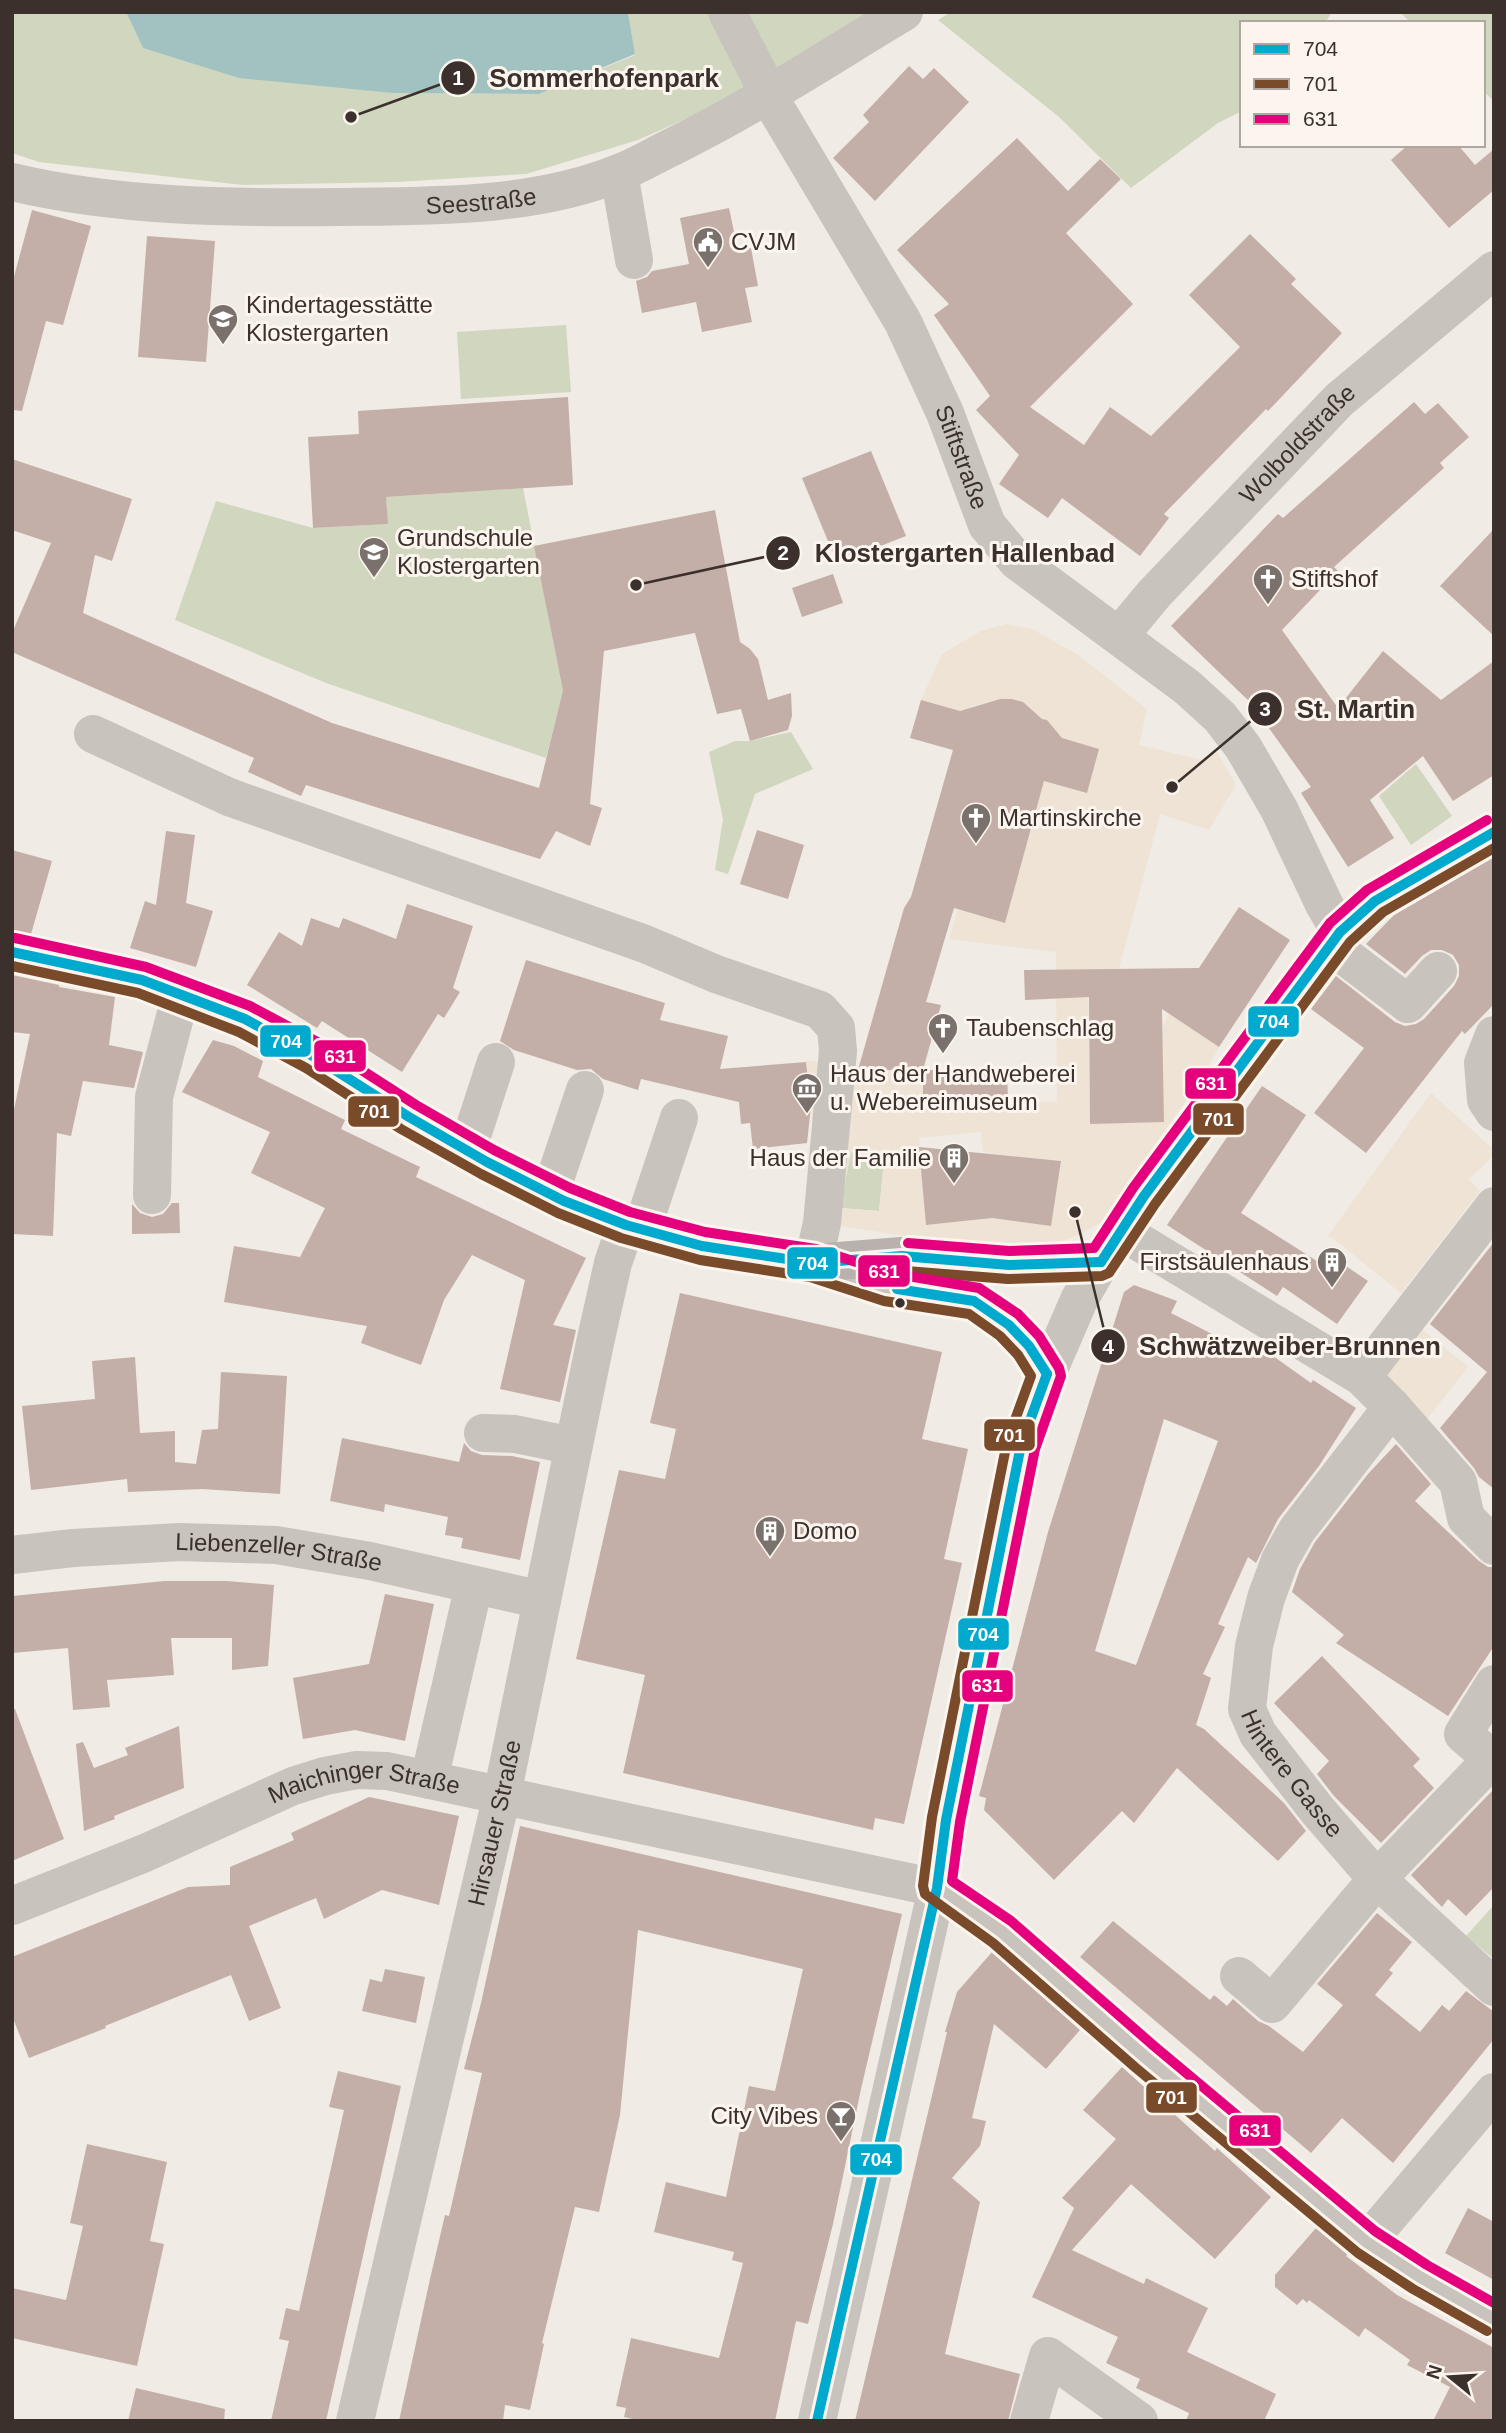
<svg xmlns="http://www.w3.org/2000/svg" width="1506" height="2433" font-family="Helvetica,sans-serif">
<rect width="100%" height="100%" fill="#f0ebe5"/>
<g fill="#d1d6bf">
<polygon points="12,12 126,12 143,48 393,93 539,94 635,55 628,12 874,12 760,86 638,140 526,174 396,182 243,185 39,162 12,153"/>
<polygon points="951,12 1332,12 1325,23 1242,23 1242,111 1218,123 1131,188 1059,117 938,20"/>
<polygon points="1400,12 1494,12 1494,101 1483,91 1483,23 1411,23"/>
<polygon points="566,325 571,392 461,399 457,332"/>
<polygon points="523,488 557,660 571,658 546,758 326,683 175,620 216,501 313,528 387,524 386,497"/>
<polygon points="791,732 813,769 755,794 728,874 715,870 723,819 709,752 735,741 750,741"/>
<polygon points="1416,764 1452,816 1411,845 1379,796"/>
<polygon points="885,1151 879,1211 840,1208 851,1152"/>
<polygon points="1494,1905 1494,1959 1466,1936"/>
</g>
<g fill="#eee3d5" fill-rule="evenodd">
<path d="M1006 624 1032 629 1078 655 1147 709 1139 745 1205 761 1215 749 1236 785 1209 830 1160 814 1119 969 1088 970 1090 1123 1164 1122 1163 1026 1169 1013 1219 1047 1204 1075 1100 1223 1080 1234 1041 1249 929 1240 822 1223 806 1060 859 1069 923 1070V1102H1057L1056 952 949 939 958 910 1005 923 1044 781 1060 738 1033 718 1031 709 1018 700 1000 699 972 706 963 713 921 700 942 654 981 631ZM981 1132 983 1151 1000 1155 1061 1161 1051 1225 992 1218 926 1225 919 1138ZM851 1152H885L879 1211 840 1208Z"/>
<polygon points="1431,1093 1494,1150 1494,1155 1469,1179 1480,1191 1401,1293 1334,1239 1328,1236"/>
<polygon points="1407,1317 1468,1367 1416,1433 1362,1377"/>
</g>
<polygon fill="#a1c2c1" points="126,12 628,12 635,54 539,94 393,93 239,78 143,48"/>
<g fill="#c3afa7" fill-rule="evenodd">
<polygon points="909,66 923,79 934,68 969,102 875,201 833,158 869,122 863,115"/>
<polygon points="1017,138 1068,191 1100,159 1121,179 1066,233 1133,304 1030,407 1084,445 1110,407 1151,436 1240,347 1189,295 1250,234 1296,279 1291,284 1342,333 1268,411 1266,409 1164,514 1169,518 1140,556 1062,498 1048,518 999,484 1019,455 976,410 990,396 934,315 949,304 897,250"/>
<polygon points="1408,145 1458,145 1475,165 1494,149 1494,190 1449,228 1391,160"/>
<polygon points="729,208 738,251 751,248 758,286 745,288 752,322 702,332 696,302 642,313 636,281 647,277 652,271 689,264 680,218"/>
<polygon points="32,210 91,226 63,325 46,321 22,411 12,410 12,284"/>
<polygon points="147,236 215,241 206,362 138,357"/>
<polygon points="568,397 573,485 386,497 388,524 313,528 308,437 359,434 358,411"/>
<polygon points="1414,402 1425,414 1438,403 1469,437 1440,463 1444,468 1334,567 1338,571 1282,630 1338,708 1383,651 1441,700 1494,661 1494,775 1453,801 1423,756 1370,800 1394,838 1348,867 1301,793 1311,787 1251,703 1171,626 1278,514 1283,518"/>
<polygon points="871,451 906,536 837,563 802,478"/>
<polygon points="12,459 132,499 112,561 95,555 83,613 332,723 539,788 563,690 534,546 715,510 740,642 750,649 758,659 768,700 791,693 792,716 788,730 750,741 741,709 717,714 695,633 604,651 590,804 602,808 590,846 556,831 540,859 306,785 301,796 248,772 254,758 12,652 12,633 51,543 12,530"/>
<polygon points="1494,529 1494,636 1440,586"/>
<polygon points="833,574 843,603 802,617 792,588"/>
<polygon points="1000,699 1012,699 1023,702 1042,719 1047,720 1062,738 1099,749 1087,793 1044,781 1005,923 954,908 926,1002 941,1005 923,1070 858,1070 904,908 911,897 953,750 910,738 921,700 960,711"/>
<polygon points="757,830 804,845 788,899 740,884"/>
<polygon points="166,831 195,835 186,903 213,911 196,967 130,948 145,901 156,905"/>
<polygon points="12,850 52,861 31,934 12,931"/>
<polygon points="1494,857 1494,1004 1465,1034 1462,1031 1366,1153 1314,1113 1364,1048 1311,1009 1336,976 1395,1022 1405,1026 1416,1024 1424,1019 1454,986 1459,976 1459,965 1453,955 1442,950 1431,950 1422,956 1405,974 1366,944 1394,915"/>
<polygon points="407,904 473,926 453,988 460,992 444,1018 438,1014 402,1072 322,1021 317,1028 247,985 279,932 302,946 311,918 339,928 343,918 396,939"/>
<polygon points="1239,907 1290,940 1219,1047 1162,1009 1164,1122 1090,1124 1089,997 1025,1000 1024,970 1199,968"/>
<polygon points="526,960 665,1003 660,1020 728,1036 720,1069 806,1062 811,1106 807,1143 753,1149 750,1123 741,1124 739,1102 641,1079 638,1090 603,1079 591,1069 577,1070 514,1050 500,1041"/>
<polygon points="12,975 59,985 59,987 115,997 109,1045 143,1052 134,1088 83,1081 71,1136 57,1133 53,1236 12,1234 12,1119 30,1034 12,1032"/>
<polygon points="213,1040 234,1046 263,1061 258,1077 345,1120 341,1129 420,1167 416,1177 586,1258 553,1325 576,1330 560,1402 500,1389 525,1280 472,1255 444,1300 421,1365 361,1343 367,1326 224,1302 234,1246 300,1257 325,1208 251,1173 270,1132 182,1092"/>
<polygon points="923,1070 1007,1070 1008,1102 923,1102"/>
<polygon points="1262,1086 1306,1115 1241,1213 1320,1263 1327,1253 1368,1281 1337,1324 1283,1287 1277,1296 1167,1225"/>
<polygon points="919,1147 1061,1161 1051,1226 992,1218 926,1225"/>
<polygon points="172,1203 179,1203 180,1233 132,1234 132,1204 140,1213 152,1217 163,1214"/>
<polygon points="1494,1242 1494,1489 1479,1477 1474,1468 1440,1428 1487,1372 1430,1324"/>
<path d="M1134 1285 1177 1301 1171 1313 1251 1354 1273 1356 1311 1383 1313 1380 1356 1408 1319 1466 1278 1519 1256 1563 1248 1557 1218 1624 1225 1627 1203 1674 1211 1678 1196 1725 1204 1729 1284 1803 1306 1831 1278 1861 1177 1768 1134 1823 1122 1811 1054 1880 984 1810 986 1798 979 1796 1048 1532 1124 1292ZM1164 1419 1218 1441 1136 1665 1095 1651Z"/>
<polygon points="680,1293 942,1352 922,1439 968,1449 944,1559 962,1563 904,1824 875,1818 873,1830 623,1773 645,1675 576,1659 619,1470 665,1479 676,1429 650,1423"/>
<polygon points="135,1357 140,1433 175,1431 175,1462 196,1464 202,1430 218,1429 221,1372 287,1376 280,1494 202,1489 128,1492 127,1479 31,1490 22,1406 95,1399 92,1361"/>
<polygon points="342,1438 459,1462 464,1443 471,1451 482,1455 512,1456 540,1462 520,1560 461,1548 463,1538 445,1535 448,1517 385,1504 384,1512 330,1501"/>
<polygon points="1396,1444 1431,1484 1415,1501 1479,1561 1488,1567 1494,1567 1494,1646 1448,1716 1336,1643 1344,1635 1292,1592 1300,1569 1315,1542 1368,1474"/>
<polygon points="165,1581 227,1581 274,1585 268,1666 232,1670 232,1638 171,1638 174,1675 107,1680 110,1707 73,1710 68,1648 12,1653 12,1596"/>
<polygon points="385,1594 434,1604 405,1741 355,1730 303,1739 293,1678 369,1664"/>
<polygon points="1322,1656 1420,1759 1413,1766 1434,1788 1381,1843 1334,1796 1317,1774 1329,1761 1274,1703"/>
<polygon points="15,1709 64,1839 12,1861 12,1710"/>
<polygon points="179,1726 184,1788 114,1816 115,1819 84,1831 76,1744 83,1742 94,1768 128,1755 125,1748"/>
<polygon points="1494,1789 1494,1887 1466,1916 1448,1899 1442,1907 1411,1875"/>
<polygon points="369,1797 459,1816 439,1905 382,1890 324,1919 316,1898 249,1926 281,2008 249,2021 231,1975 105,2026 106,2028 29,2058 12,2016 12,1957 188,1887 230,1885 230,1867 294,1840 291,1833"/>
<polygon points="520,1826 902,1914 861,2089 833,2224 808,2324 796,2321 775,2421 641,2421 624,2417 626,2408 616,2406 631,2338 719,2358 743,2263 732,2260 734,2252 654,2232 666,2182 726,2197 749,2086 775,2091 803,1969 638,1930 620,2115 599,2212 575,2207 542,2343 544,2344 530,2410 505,2405 503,2421 399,2421 430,2279 445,2215 449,2216 482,2073 464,2069 481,2003"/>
<polygon points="1377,1913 1412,1942 1389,1970 1393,1973 1375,1995 1420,2032 1442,2005 1449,2011 1466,1991 1494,2012 1494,2039 1393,2163 1342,2118 1311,2153 1080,1957 1113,1921 1210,2000 1214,1995 1227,2006 1233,1999 1258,2021 1269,2026 1303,2052 1343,2005 1317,1984"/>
<polygon points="992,1952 1080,2030 1046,2069 994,2024 972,2118 986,2121 980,2146 952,2178 980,2202 945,2354 1020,2374 1008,2421 855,2421 947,2032 945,2032 957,1992"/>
<polygon points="385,1969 425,1977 416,2023 362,2011 370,1979 382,1982"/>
<polygon points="1122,2067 1215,2151 1217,2148 1271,2197 1215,2259 1131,2184 1072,2250 1144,2284 1146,2278 1208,2308 1187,2352 1276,2394 1264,2421 1186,2421 1189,2413 1136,2388 1140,2379 1106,2363 1118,2337 1032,2297 1074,2208 1062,2198 1116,2139 1083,2110"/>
<polygon points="338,2071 401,2086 326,2421 271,2421 289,2341 279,2339 286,2308 299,2311 344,2110 329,2107"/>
<polygon points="87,2144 167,2162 150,2241 164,2244 137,2366 12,2338 12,2288 66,2300 83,2226 70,2223"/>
<polygon points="1468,2208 1494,2222 1494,2280 1445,2253"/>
<polygon points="1316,2228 1348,2254 1346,2256 1397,2295 1494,2348 1494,2421 1433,2421 1450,2387 1407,2365 1410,2360 1365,2328 1359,2337 1309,2300 1307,2303 1303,2299 1297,2305 1275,2287 1275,2275"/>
<polygon points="136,2388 225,2409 224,2421 128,2421"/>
</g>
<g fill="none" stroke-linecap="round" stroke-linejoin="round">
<g stroke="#c9c3be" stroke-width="38">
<path id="s1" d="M727 12 778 112 903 322 945 413 987 525 1017 561 1187 687 1220 717 1243 747 1279 809 1324 904 1340 932"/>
<polyline points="619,173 634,260"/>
<path id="s2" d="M12 182C118 207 229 208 338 207 431 206 532 208 619 173 639 165 657 154 676 145 755 106 829 57 904 12"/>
<path id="s3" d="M1120 635 1154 594 1339 400 1494 270"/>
<polyline points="93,734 229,797 645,944 716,974 820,1010 836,1028 838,1051 822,1223 813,1263 887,1287 974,1301 1009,1325 1029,1346 1047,1374"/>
<polyline points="1329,944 1408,1004 1438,971"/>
<polyline points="1494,1035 1483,1063 1486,1100 1494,1112"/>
<polyline points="467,1151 496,1062"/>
<polyline points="550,1194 585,1090"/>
<polyline points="152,1195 154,1097 181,994"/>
<polyline points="642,1229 679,1118"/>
<polyline points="1121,1231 1362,1377 1392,1407 1458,1482 1466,1518 1494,1546"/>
<polyline points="1362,1377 1494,1206"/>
<path id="s4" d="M1392 1407 1297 1530 1280 1560 1266 1598 1254 1646 1247 1709 1258 1734 1318 1811 1377 1879 1494 1987"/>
<polyline points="483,1433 515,1434 573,1446"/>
<path id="s5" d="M12 1555 73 1548 180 1542 276 1545 370 1561 542 1600"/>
<polyline points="429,1780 474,1585"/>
<path id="s6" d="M12 1906 145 1853 293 1786 325 1776 357 1770 387 1771 937 1888 1002 1932 1145 2057 1367 2242 1420 2277 1494 2319"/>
<polyline points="1239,1976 1272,2004 1377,1879 1492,1759 1463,1734 1494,1684"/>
<polyline points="1367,2242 1494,2092"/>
<path id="s7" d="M355 2421 502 1795 595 1343 613 1263 626 1225"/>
<polyline points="817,2421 937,1888 946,1820 1021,1445 1047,1374 1079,1300 1101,1262"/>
<polyline points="1029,2421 1048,2356 1139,2421"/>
</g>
<polyline stroke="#b8b1ad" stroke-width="38" points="12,952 142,980 245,1019 313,1056 409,1117 487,1162 564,1201 626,1225 702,1246 813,1263 902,1256 1009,1265 1080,1261 1101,1262 1144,1196 1340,932 1375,901 1494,832"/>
<g stroke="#fbf5ee" stroke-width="16">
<g id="bus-1">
<polyline points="12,952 142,980 245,1019 313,1056 409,1117 487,1162 564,1201 626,1225 702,1246 813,1263 902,1256 1009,1265 1101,1262"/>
<polyline points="1101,1262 1144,1196 1340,932 1375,901 1494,832"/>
<polyline points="897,1289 974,1301 1009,1325 1029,1346 1047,1374"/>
<polyline points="817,2421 937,1888 946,1820 1021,1445 1047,1374"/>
</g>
</g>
<g stroke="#fbf5ee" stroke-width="16">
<g id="bus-2">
<polyline points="12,966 138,993 239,1032 306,1068 401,1129 481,1174 558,1213 621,1238 700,1260 810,1277 884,1301 969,1314 1000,1336 1018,1355 1031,1376 1007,1442 932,1817 923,1886 925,1894 993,1943 1136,2068 1358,2253 1413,2289 1487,2331"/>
<polyline points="906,1271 1008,1279 1102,1276 1109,1273 1155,1204 1350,942 1383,912 1494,848"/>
</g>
</g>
<g stroke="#fbf5ee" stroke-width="16">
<g id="bus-3">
<polyline points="15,938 146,967 250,1006 321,1044 416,1105 494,1150 570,1188 630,1212 705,1232 816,1249 890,1273 979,1288 1018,1314 1039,1336 1059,1368 1061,1376 1035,1449 960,1822 952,1881 1011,1921 1154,2046 1375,2231 1427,2265 1494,2303"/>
<polyline points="908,1243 1009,1251 1094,1248 1133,1188 1330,923 1367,890 1487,820"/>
</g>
</g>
<use href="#bus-1" stroke="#00a9ce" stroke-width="10"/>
<use href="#bus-2" stroke="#7a4b2a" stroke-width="10"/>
<use href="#bus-3" stroke="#e5007d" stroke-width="10"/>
</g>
<defs>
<g id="civic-pin" transform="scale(1.575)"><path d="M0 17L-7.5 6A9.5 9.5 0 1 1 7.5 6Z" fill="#7a716c" stroke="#fbf5ee"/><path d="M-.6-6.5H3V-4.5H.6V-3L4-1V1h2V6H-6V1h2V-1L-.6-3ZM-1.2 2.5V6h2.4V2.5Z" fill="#fff"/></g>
<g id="school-pin" transform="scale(1.575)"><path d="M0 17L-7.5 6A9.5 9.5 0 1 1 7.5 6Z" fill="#7a716c" stroke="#fbf5ee"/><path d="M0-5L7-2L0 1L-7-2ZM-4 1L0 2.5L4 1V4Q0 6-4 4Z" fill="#fff"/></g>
<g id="church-pin" transform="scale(1.575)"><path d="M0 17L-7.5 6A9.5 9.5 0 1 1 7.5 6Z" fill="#7a716c" stroke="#fbf5ee"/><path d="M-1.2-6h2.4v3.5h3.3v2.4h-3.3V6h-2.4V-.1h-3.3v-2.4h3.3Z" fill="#fff"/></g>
<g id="museum-pin" transform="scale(1.575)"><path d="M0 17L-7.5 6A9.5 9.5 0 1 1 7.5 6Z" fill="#7a716c" stroke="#fbf5ee"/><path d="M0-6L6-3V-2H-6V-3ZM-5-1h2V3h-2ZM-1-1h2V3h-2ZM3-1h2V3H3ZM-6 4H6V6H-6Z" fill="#fff"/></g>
<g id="building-pin" transform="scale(1.575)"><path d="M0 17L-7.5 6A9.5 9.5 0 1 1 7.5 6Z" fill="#7a716c" stroke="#fbf5ee"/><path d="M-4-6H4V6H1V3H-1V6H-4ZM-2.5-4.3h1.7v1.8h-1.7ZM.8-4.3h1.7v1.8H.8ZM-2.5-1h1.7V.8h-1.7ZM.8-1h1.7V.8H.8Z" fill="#fff"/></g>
<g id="bar-pin" transform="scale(1.575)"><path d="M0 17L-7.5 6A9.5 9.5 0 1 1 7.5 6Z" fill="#7a716c" stroke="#fbf5ee"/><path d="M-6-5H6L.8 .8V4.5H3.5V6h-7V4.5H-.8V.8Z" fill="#fff"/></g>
</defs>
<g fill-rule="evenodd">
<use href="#civic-pin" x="708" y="242"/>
<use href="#school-pin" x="223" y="319"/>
<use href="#school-pin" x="374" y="552"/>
<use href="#church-pin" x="1268" y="579"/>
<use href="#church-pin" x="976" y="818"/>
<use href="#church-pin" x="943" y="1028"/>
<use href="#museum-pin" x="807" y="1088"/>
<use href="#building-pin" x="954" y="1158"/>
<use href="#building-pin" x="1332" y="1262"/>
<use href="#building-pin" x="770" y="1531"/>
<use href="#bar-pin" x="841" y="2116"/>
</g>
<circle fill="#3b302b" stroke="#fbf5ee" stroke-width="2.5" cx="900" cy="1303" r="6"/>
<g text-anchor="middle" stroke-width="6" stroke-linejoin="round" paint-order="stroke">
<g font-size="24" fill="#3b302b" stroke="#fbf5ee">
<text dy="8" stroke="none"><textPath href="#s2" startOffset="471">Seestraße</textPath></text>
<text dy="8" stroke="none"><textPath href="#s3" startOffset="261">Wolboldstraße</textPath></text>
<text dy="8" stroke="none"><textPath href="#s1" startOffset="504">Stiftstraße</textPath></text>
<text dy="8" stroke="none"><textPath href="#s5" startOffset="268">Liebenzeller Straße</textPath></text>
<text dy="8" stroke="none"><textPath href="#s4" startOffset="422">Hintere Gasse</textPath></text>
<text dy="8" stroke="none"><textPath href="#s6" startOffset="378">Maichinger Straße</textPath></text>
<text dy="8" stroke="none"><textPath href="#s7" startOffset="614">Hirsauer Straße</textPath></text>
</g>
<g font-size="24" fill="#3b302b" stroke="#fbf5ee" text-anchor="start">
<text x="731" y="250">CVJM</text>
<text x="246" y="313">Kindertagesstätte<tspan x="246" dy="28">Klostergarten</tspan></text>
<text x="397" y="546">Grundschule<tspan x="397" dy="28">Klostergarten</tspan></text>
<text x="1291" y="587">Stiftshof</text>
<text x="999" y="826">Martinskirche</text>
<text x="966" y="1036">Taubenschlag</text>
<text x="830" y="1082">Haus der Handweberei<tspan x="830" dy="28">u. Webereimuseum</tspan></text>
<text x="931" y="1166" text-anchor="end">Haus der Familie</text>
<text x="1309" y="1270" text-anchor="end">Firstsäulenhaus</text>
<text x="793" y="1539">Domo</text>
<text x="818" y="2124" text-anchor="end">City Vibes</text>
</g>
</g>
<path fill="none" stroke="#3b302b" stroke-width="2.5" d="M351 117L458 78M636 585L783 553M1172 787L1265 709M1075 1212L1108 1346"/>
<g fill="#3b302b" stroke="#fbf5ee" stroke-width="2.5">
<circle cx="351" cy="117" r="7"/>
<circle cx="636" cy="585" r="7"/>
<circle cx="1172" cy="787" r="7"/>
<circle cx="1075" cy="1212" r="7"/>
<circle cx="458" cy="78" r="18"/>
<circle cx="783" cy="553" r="18"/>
<circle cx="1265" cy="709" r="18"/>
<circle cx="1108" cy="1346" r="18"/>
</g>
<g font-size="21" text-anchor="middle" font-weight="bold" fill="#fff">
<text x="458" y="85">1</text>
<text x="783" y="560">2</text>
<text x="1265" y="716">3</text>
<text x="1108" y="1354">4</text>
</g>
<g font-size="26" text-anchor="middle" font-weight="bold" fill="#3b302b" stroke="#fbf5ee" stroke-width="6" stroke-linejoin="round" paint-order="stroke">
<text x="604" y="87">Sommerhofenpark</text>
<text x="965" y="562">Klostergarten Hallenbad</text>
<text x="1356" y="718">St. Martin</text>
<text x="1290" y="1355">Schwätzweiber-Brunnen</text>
</g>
<g stroke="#fbf5ee" stroke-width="2.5">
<rect x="1247" y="1005" width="53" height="33" rx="7" fill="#00a9ce"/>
<rect x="259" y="1024" width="53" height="34" rx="7" fill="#00a9ce"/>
<rect x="313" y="1039" width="54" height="34" rx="7" fill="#e5007d"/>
<rect x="1184" y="1067" width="53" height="33" rx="7" fill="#e5007d"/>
<rect x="347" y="1095" width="53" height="33" rx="7" fill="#7a4b2a"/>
<rect x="1192" y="1102" width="53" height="34" rx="7" fill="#7a4b2a"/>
<rect x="786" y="1246" width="53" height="34" rx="7" fill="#00a9ce"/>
<rect x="857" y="1254" width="54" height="34" rx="7" fill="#e5007d"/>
<rect x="983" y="1418" width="53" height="34" rx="7" fill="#7a4b2a"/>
<rect x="957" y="1617" width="53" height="34" rx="7" fill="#00a9ce"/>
<rect x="961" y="1669" width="53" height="34" rx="7" fill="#e5007d"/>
<rect x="1145" y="2081" width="53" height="33" rx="7" fill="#7a4b2a"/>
<rect x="1228" y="2114" width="54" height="33" rx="7" fill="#e5007d"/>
<rect x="849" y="2143" width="54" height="33" rx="7" fill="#00a9ce"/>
</g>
<g font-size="19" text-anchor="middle" font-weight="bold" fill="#fff">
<text x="1273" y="1028">704</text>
<text x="286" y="1048">704</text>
<text x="340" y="1063">631</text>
<text x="1211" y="1090">631</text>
<text x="374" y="1118">701</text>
<text x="1218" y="1126">701</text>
<text x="812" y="1270">704</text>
<text x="884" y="1278">631</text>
<text x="1009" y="1442">701</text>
<text x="983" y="1641">704</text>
<text x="987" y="1692">631</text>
<text x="1171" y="2104">701</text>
<text x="1255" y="2137">631</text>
<text x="876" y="2166">704</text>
</g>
<rect width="1506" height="2433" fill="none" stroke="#3b302b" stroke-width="28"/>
<rect x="1240" y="21" width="245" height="126" fill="#fbf5ee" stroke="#aea6a0" stroke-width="2"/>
<rect x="1254" y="44" width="35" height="10" fill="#00a9ce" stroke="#aea6a0" stroke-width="2"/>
<text x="1303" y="56" font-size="21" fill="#3b302b">704</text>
<rect x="1254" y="79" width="35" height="10" fill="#7a4b2a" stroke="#aea6a0" stroke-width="2"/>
<text x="1303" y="91" font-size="21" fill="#3b302b">701</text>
<rect x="1254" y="114" width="35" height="10" fill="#e5007d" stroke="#aea6a0" stroke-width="2"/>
<text x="1303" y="126" font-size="21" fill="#3b302b">631</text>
<g transform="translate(1450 2377) rotate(288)" stroke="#fbf5ee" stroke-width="5" paint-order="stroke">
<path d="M0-5L12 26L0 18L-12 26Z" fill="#3b302b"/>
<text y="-10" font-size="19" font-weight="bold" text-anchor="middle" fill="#3b302b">N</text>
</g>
</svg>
